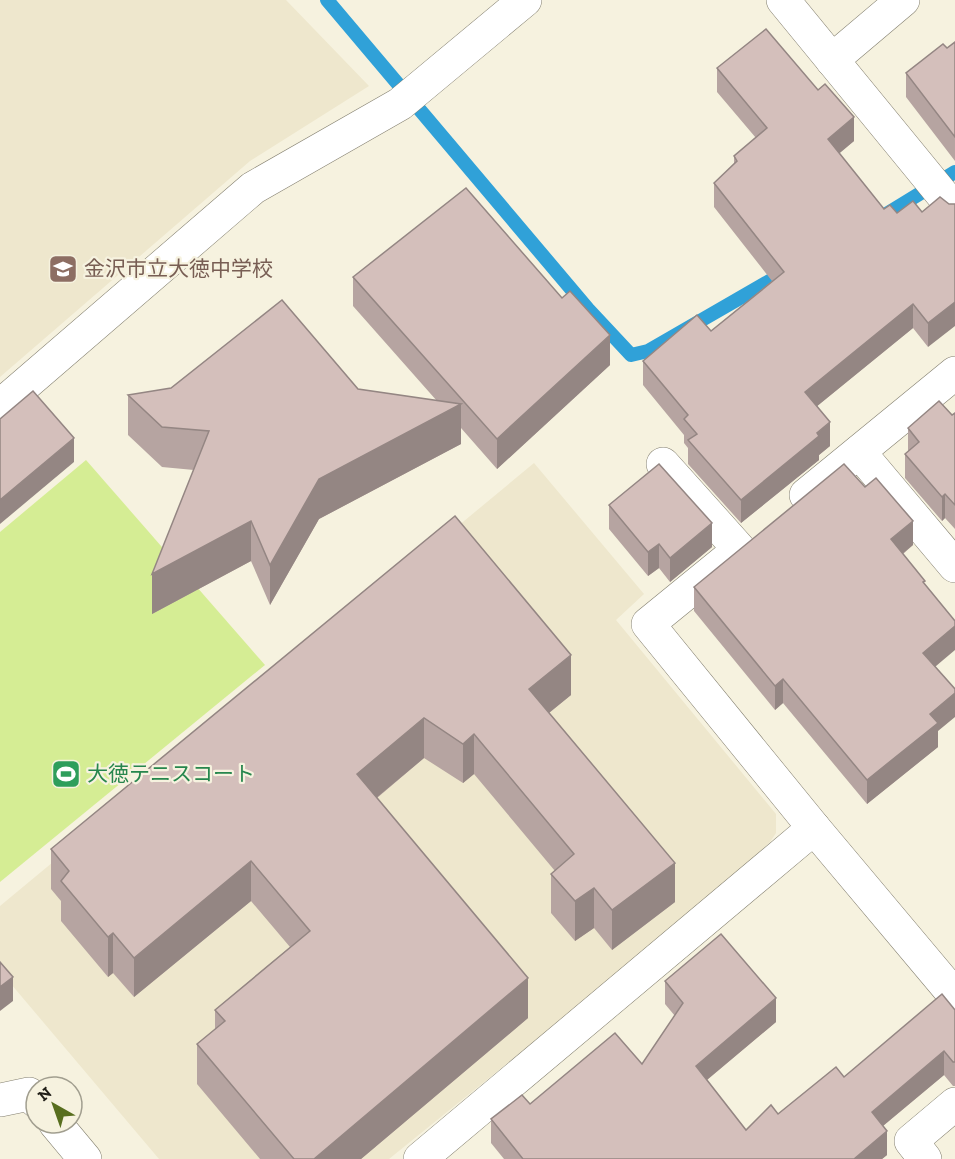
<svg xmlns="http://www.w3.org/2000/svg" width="955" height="1159" font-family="'Zilla Slab','Noto Sans JP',serif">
<rect width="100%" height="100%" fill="#f6f2df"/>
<g fill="#eee7cd">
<polygon points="0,0 286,0 369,86 250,161 0,377"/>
<polygon points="534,463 644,594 616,620 776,814 776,833 770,842 701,906 389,1159 159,1159 0,971 0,906"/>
</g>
<polygon fill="#d5ed94" points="86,460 265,665 0,882 0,532"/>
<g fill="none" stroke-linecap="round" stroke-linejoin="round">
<g stroke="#30a1d8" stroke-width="14">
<polyline points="327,0 588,309 631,355 648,351 785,272"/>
<polyline points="880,218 955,172"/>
</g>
<g stroke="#837f6f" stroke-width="34">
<g id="street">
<polyline points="783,0 955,210"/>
<polyline points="832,60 903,0"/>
<polyline points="0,406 253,188 400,104 525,0"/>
<polyline points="859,452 955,566"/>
<polyline points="663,464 740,550"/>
<polyline points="806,495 955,373"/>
<polyline points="729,558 648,624 814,828 955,996"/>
<polyline points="420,1159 814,828"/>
<polyline points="925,1159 911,1141 955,1104"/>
</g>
</g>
<g stroke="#837f6f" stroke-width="34">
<g id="secondary">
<polyline points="0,1100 29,1094 36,1101"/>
<polyline points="55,1123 85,1159"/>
</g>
</g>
<use href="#street" stroke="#fff" stroke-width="33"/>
<use href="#secondary" stroke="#fff" stroke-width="33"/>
</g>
<g fill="#b6a4a1">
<polygon points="955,42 955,161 906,97 906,73 947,48"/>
<polygon points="717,68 854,141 839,153 884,209 897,213 922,212 940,197 928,347 913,328 817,406 830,446 819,455 819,460 741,523 688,464 688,448 684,443 684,435 643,385 643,361 711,331 772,281 714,207 714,183 734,165 734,156 756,138 717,92"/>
<polygon points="353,277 610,365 497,469 461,428 461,444 319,519 270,605 251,561 152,614 194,470 162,467 128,435 128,395 358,389 437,401 353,306"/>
<polygon points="955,413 955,529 945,518 942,521 905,478 905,454 908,452 908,428 952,415"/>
<polygon points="609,505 712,547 670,582 659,568 648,576 609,529"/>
<polygon points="455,516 571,695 549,713 675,902 612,950 594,928 575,941 551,913 551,874 555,871 474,774 463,783 424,758 377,798 528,1018 361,1159 260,1159 197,1084 197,1044 215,1029 215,1010 290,947 251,901 134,997 113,973 108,977 61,921 61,901 51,889 51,849"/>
<polygon points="913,545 903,554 925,585 935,667 938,747 867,804 783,703 775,710 694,611 694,587"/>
<polygon points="665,981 776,1022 707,1080 746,1130 778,1114 844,1077 955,1010 955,1086 953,1086 944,1075 883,1126 887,1155 882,1159 504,1159 491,1143 491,1119 642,1064 675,1016 665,1004"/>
</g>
<g fill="#948683">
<polygon points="854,117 854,141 828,163 828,139"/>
<polygon points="955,302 955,326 928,347 928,323"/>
<polygon points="913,304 913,328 805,416 805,392"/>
<polygon points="610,335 610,365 497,469 497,439"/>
<polygon points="461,404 461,444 319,519 270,605 270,565 319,479"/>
<polygon points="830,422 830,446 819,455 819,460 741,523 741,500"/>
<polygon points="74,438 74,462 0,524 0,500"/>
<polygon points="945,494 945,518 942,521 942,497"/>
<polygon points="251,521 251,561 152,614 152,574"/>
<polygon points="913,521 913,545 891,563 891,539"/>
<polygon points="712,523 712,547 670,582 670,558"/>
<polygon points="659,544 659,568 648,576 648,552"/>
<polygon points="955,626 955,650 923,677 923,653"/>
<polygon points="571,655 571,695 529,729 529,689"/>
<polygon points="783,679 783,703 775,710 775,686"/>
<polygon points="955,693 955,717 938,731 938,747 867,804 867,780 930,714"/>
<polygon points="424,718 424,758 357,814 357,774"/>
<polygon points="474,734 474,774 463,783 463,744"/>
<polygon points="251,861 251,901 134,997 134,958"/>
<polygon points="675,863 675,902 612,950 612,910"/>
<polygon points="594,888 594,928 575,941 575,901"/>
<polygon points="113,933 113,973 108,977 108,937"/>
<polygon points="13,977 13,1001 0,1011 0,987"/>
<polygon points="528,978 528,1018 361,1159 314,1159"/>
<polygon points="776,998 776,1022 696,1089 696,1066"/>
<polygon points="944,1051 944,1075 872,1135 872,1112"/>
<polygon points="887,1131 887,1155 882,1159 854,1159"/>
</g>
<g fill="#d4bfbb" stroke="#948683" stroke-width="1.5">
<polygon points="766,29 818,90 825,84 854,117 828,139 884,209 890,205 897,213 913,201 922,212 940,197 949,204 955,204 955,302 928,323 913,304 805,392 830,422 817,433 819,436 741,500 688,440 697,434 684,419 688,415 643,361 697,315 711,331 784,272 714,183 737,161 734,156 767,128 717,68"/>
<polygon points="955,42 955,137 906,73 943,44 947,48"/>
<polygon points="466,188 562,298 570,291 610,335 497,439 353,277"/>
<polygon points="282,300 358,389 461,404 319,479 270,565 251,521 152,574 209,431 162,427 128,395 171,388"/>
<polygon points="33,391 74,438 0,500 0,419"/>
<polygon points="939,401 952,415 955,413 955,505 945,494 942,497 905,454 919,442 908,428"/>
<polygon points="659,464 712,523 670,558 659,544 648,552 609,505"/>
<polygon points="844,464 865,487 876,478 913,521 891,539 925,581 923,582 955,621 955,626 923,653 955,689 955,693 930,714 938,723 867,780 783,679 775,686 694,587"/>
<polygon points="455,516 571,655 529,689 675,863 612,910 594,888 575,901 551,874 574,854 474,734 463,744 424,718 357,774 528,978 314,1159 294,1159 197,1044 225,1021 215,1010 310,931 251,861 134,958 113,933 108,937 61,881 69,871 51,849"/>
<polygon points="721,934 776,998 696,1066 746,1130 771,1105 778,1114 836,1067 844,1077 942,994 955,1010 955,1062 953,1062 944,1051 872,1112 887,1131 854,1159 523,1159 491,1119 522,1095 530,1104 615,1033 642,1064 683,1003 665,981"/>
<polygon points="0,962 13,977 0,987"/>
</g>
<defs>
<g id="school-square" transform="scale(1.5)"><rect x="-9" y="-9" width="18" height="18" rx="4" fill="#8d6e63" stroke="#f6f2df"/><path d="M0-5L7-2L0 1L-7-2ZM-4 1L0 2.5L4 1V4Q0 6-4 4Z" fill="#fff"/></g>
<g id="stadium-square" transform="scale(1.5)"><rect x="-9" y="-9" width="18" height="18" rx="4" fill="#2e9e5b" stroke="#f6f2df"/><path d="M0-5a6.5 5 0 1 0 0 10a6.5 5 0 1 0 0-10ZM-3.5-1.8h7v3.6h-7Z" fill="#fff"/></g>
</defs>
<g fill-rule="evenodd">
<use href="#school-square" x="63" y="269"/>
<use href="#stadium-square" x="66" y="774"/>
</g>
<g text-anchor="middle" stroke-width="4.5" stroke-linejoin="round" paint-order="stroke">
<g font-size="21" fill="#785e54" stroke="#f6f2df" text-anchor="start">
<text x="84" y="276">金沢市立大徳中学校</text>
</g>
<g font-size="21" fill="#27864d" stroke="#f6f2df" text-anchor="start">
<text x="87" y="781">大徳テニスコート</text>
</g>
</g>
<g transform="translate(54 1105) rotate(320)"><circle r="28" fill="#f6f2df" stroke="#a19e8f" stroke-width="1.5"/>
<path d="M0-4.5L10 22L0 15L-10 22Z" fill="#586e1e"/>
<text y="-9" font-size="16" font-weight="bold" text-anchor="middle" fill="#211f18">N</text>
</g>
</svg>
